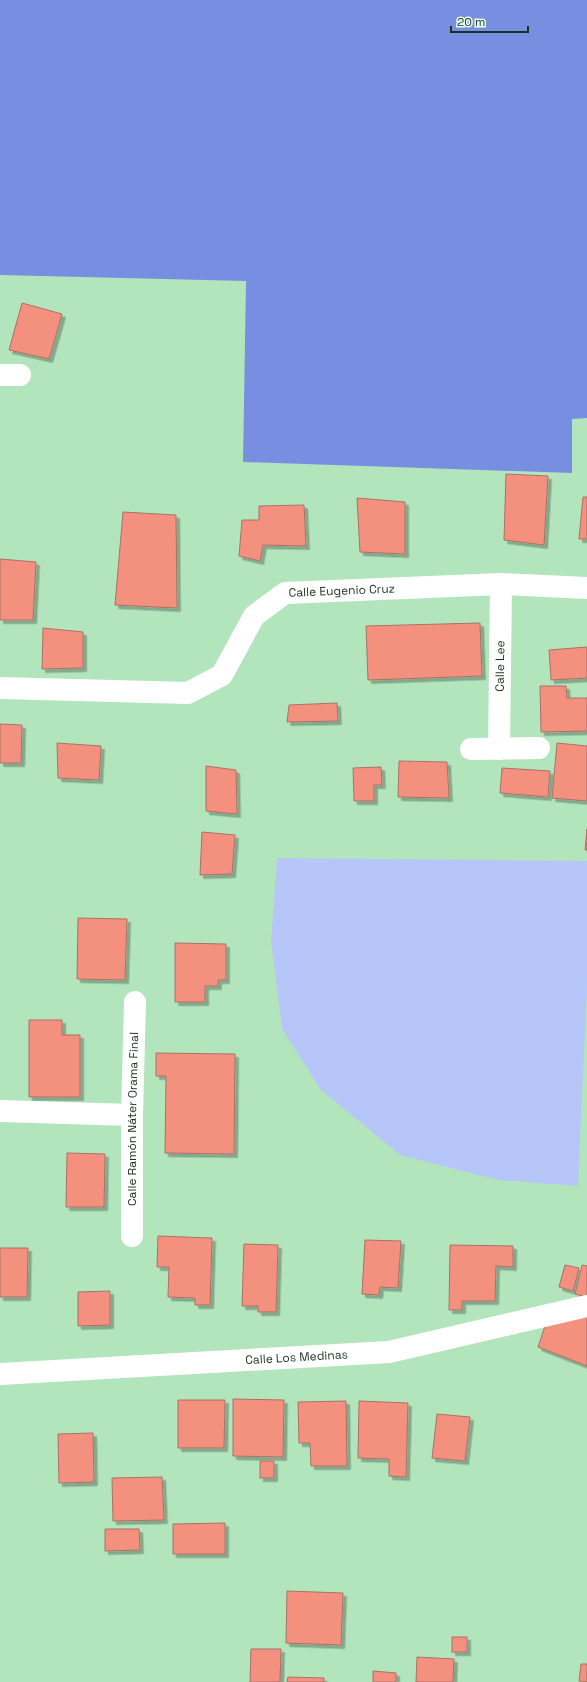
<svg xmlns="http://www.w3.org/2000/svg" width="587" height="1682" font-family="'Space Grotesk',sans-serif">
<defs>
<filter id="shadow"><feDropShadow dx="3.5" dy="3.5" stdDeviation="0" flood-color="#0004"/></filter>
</defs>
<rect width="100%" height="100%" fill="#b3e5bd"/>
<polygon fill="#b6c6f8" points="277,858 587,861 587,985 578,1186 498,1180 400,1155 321,1090 282,1029 271,942"/>
<polygon fill="#788fe1" points="0,0 587,0 587,418 572,419 572,473 243,462 246,281 0,275"/>
<g fill="#f4907e" stroke="#ab7166" filter="url(#shadow)">
<polygon points="22,303 62,314 49,359 9,350"/>
<polygon points="506,474 548,476 544,545 504,540"/>
<polygon points="583,497 587,497 587,539 579,539"/>
<polygon points="357,498 405,502 405,554 360,552"/>
<polygon points="304,505 306,546 263,545 260,561 239,556 242,520 259,520 259,506"/>
<polygon points="123,512 176,515 177,608 115,605"/>
<polygon points="0,559 36,562 33,620 0,620"/>
<polygon points="480,623 482,676 368,680 366,626"/>
<polygon points="43,628 83,632 83,668 42,669"/>
<polygon points="587,647 587,678 551,680 549,650"/>
<polygon points="540,686 566,686 567,698 587,698 587,731 541,732"/>
<polygon points="337,703 338,721 287,722 289,705"/>
<polygon points="0,724 22,725 21,763 0,763"/>
<polygon points="57,743 101,746 99,780 58,778"/>
<polygon points="557,743 587,746 587,801 552,798"/>
<polygon points="399,761 447,762 449,798 398,797"/>
<polygon points="206,766 236,770 237,814 206,811"/>
<polygon points="381,767 382,785 374,785 374,801 354,801 353,768"/>
<polygon points="502,768 550,771 548,797 500,793"/>
<polygon points="587,829 587,850 585,850"/>
<polygon points="202,832 235,835 232,874 200,875"/>
<polygon points="78,918 127,919 125,980 77,979"/>
<polygon points="175,943 226,944 226,980 218,980 218,986 205,986 205,1002 175,1002"/>
<polygon points="29,1020 62,1020 62,1035 80,1035 80,1097 29,1097"/>
<polygon points="156,1053 235,1054 234,1154 165,1153 166,1076 156,1076"/>
<polygon points="67,1153 105,1154 104,1207 66,1207"/>
<polygon points="158,1236 212,1238 210,1305 195,1305 195,1298 168,1297 169,1267 157,1267"/>
<polygon points="365,1240 401,1241 398,1288 380,1287 379,1295 362,1294"/>
<polygon points="244,1244 278,1245 276,1312 258,1312 258,1306 242,1306"/>
<polygon points="450,1245 513,1246 513,1267 496,1266 495,1301 462,1301 462,1310 449,1310"/>
<polygon points="0,1248 28,1248 27,1297 0,1297"/>
<polygon points="565,1265 579,1268 573,1291 559,1287"/>
<polygon points="582,1265 587,1266 587,1297 575,1294"/>
<polygon points="110,1291 110,1325 78,1326 78,1292"/>
<polygon points="587,1313 587,1366 538,1347 545,1326"/>
<polygon points="233,1399 284,1400 283,1457 233,1456"/>
<polygon points="178,1400 225,1400 224,1448 178,1448"/>
<polygon points="346,1401 347,1466 311,1466 310,1443 299,1443 298,1402"/>
<polygon points="359,1401 408,1403 406,1477 389,1476 389,1459 358,1458"/>
<polygon points="437,1414 470,1417 465,1461 432,1458"/>
<polygon points="93,1433 94,1482 59,1483 58,1434"/>
<rect x="260" y="1461" width="14" height="17"/>
<polygon points="162,1477 164,1520 113,1521 112,1478"/>
<polygon points="225,1523 225,1554 173,1554 173,1524"/>
<polygon points="105,1529 139,1529 140,1550 105,1551"/>
<polygon points="287,1591 343,1593 341,1645 286,1643"/>
<rect x="452" y="1637" width="15" height="15"/>
<polygon points="251,1649 281,1649 280,1682 250,1682"/>
<polygon points="417,1657 454,1659 453,1682 416,1682"/>
<polygon points="581,1664 587,1664 587,1682 579,1681"/>
<polygon points="373,1671 396,1673 396,1682 373,1682"/>
<polygon points="288,1677 324,1678 324,1682 287,1682"/>
</g>
<g fill="none" stroke-linecap="round" stroke-linejoin="round">
<g stroke="#fff" stroke-width="22">
<polyline points="0,375 20,375"/>
<path id="s1" d="M0 688 188 693 222 675 254 616 285 593 501 584 587 588"/>
<polyline points="471,749 539,748"/>
<path id="s2" d="M499 749 501 584"/>
<polyline points="0,1111 132,1115"/>
<path id="s3" d="M132 1236V1115L135 1002"/>
<path id="s4" d="M0 1374 389 1352 587 1306"/>
</g>
</g>
<g text-anchor="middle" stroke-width="3" stroke-linejoin="round" paint-order="stroke">
<g font-size="12" fill="#1c3021" stroke="#e6ffea">
<text dy="4" stroke="none"><textPath href="#s1" startOffset="389">Calle Eugenio Cruz</textPath></text>
<text dy="4" stroke="none"><textPath href="#s2" startOffset="83">Calle Lee</textPath></text>
<text dy="4" stroke="none"><textPath href="#s3" startOffset="117">Calle Ramón Náter Orama Final</textPath></text>
<text dy="4" stroke="none"><textPath href="#s4" startOffset="297">Calle Los Medinas</textPath></text>
</g>
</g>
<path d="M451 26v6h77v-6" fill="none" stroke="#1c3021" stroke-width="2"/>
<text x="457" y="26" font-size="12" fill="#1c3021" stroke="#e6ffea" stroke-width="3" paint-order="stroke">20 m</text>
</svg>
